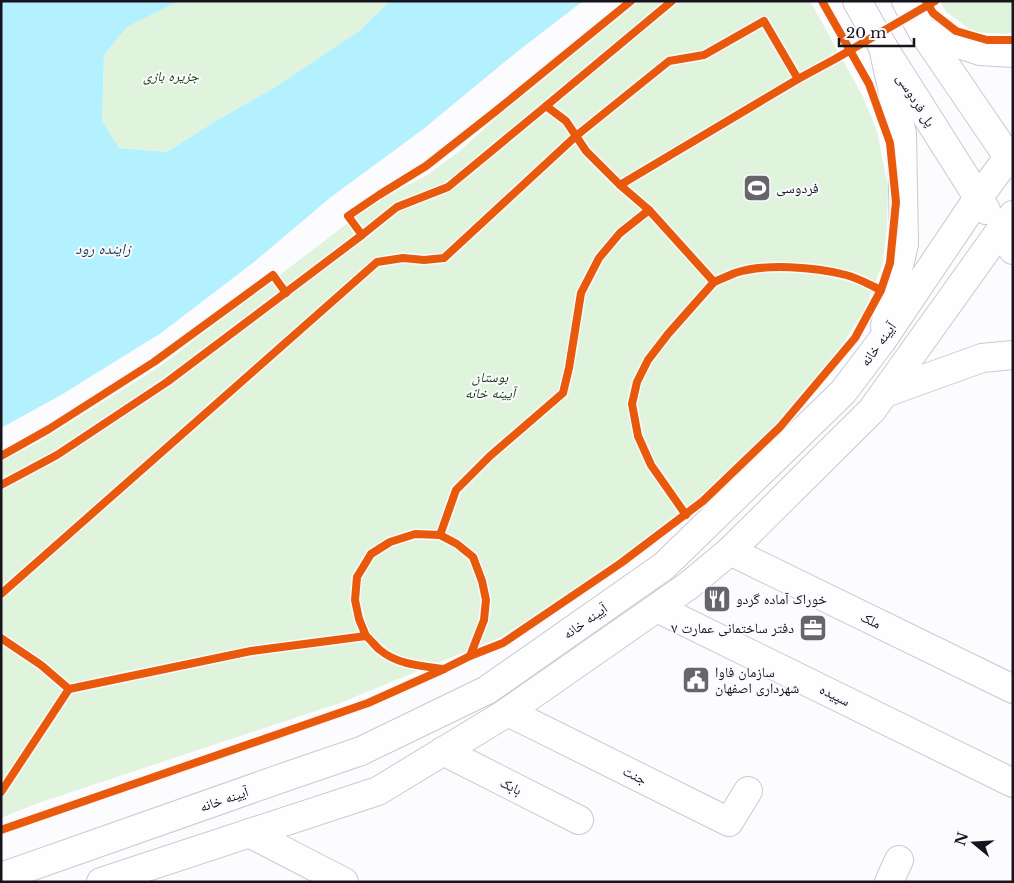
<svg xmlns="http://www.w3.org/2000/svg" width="1014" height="883" font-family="'Libre Baskerville','Noto Naskh Arabic',serif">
<rect width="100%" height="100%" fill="#fcfbfe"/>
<g fill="#e0f3dc">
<polygon points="179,1 390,1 359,31 274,88 219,119 167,152 119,148 102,121 104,55 127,27"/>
<polygon points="638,1 810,1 862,95 877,131 888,188 887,226 883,263 865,309 833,359 779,421 693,504 578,587 501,637 340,703 35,804 1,818 1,461 39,442 159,367 378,200 426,176 461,150 506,109 541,82 599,32"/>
<polygon points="940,1 1013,1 1013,32 1005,34 974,32 946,12"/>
</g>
<polygon fill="#b2f1fd" points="1,1 179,1 127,27 104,55 102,121 119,148 167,152 219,119 274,88 359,31 390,1 583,1 518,51 422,130 331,197 254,262 161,333 61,395 1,428"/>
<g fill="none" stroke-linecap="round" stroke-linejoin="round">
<g stroke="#cbc9cf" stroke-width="30">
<g id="minor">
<polyline points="730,551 1013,689"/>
<polyline points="657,608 1013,783"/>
<polyline points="508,712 729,822 748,791"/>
<polyline points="443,751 579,820"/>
<polyline points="249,833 344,882"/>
<polyline points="889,882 899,860"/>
</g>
</g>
<g stroke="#cbc9cf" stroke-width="30">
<polyline id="secondary" points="1000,231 1013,250"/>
</g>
<g stroke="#cbc9cf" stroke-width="30">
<g id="primary">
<polyline points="857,1 883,47 986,210"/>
<polyline points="906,1 923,32 1013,164"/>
<polyline points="923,32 980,51 1013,53"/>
<polyline points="883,47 902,134 904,244 885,326"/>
<polyline points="885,393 982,358 1013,355"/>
<polyline points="1,877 288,776 361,751 487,690 664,566 843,392 881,342 978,198 1013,151"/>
<polyline points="101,882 378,791 503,715 688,586 730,551 872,410 1000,231 1013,215"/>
</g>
</g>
<use href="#minor" stroke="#fffeff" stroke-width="28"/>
<use href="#secondary" stroke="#fffeff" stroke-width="28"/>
<use href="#primary" stroke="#fffeff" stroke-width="28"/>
<g stroke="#fbfaff" stroke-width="11">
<g id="cycleway">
<polyline points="926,1 933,13 956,31 987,40 1013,40"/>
<polyline points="798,79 835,59 935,1"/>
<polyline points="546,106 672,1"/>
<polyline points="362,235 397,207 448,187 546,106 566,121 586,151 620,185 649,210 714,282 668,334 648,360 637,382 632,404 638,436 651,465 686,515"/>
<path d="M714 282C721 279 728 276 735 273 765 263 815 267 846 275 858 278 870 285 881 290"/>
<polyline points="1,456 49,429 154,362 273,275 286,293"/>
<polyline points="1,485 57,455 167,382 362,235 348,216 379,195 426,166 496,111 631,1"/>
<polyline points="1,594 377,262 403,258 424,260 444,258 576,136 669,61 704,55 764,21 798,79 620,185"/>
<path d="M366 636C371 640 375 646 380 650 398 665 422 666 444 669"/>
<polyline points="1,638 41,665 69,689 251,651 366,636 359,619 355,600 357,577 371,554 390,542 415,534 440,535 456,490 490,456 563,393 569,368 581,293 599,258 620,233 649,210"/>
<polyline points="470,656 503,643 621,563 703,501 780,427 855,338 881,290 890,263 896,202 890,143 869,84 822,1"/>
<polyline points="1,792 69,689"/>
<polyline points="1,830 368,703 444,669 470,656 484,620 486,600 482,581 473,557 457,544 440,535"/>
</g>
</g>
<use href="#cycleway" stroke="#e8590c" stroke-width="8"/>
</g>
<defs>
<g id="stadium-square" transform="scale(1.4375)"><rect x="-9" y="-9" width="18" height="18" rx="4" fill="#67656c" stroke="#fbfaff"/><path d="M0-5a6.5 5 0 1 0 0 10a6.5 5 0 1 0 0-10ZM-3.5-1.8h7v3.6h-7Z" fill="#fff"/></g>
<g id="restaurant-square" transform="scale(1.4375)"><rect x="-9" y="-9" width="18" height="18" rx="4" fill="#67656c" stroke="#fbfaff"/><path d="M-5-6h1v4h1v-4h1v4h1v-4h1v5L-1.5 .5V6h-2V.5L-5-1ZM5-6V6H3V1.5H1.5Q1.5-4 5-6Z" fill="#fff"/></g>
<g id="office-square" transform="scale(1.4375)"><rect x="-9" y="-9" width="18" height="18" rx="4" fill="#67656c" stroke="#fbfaff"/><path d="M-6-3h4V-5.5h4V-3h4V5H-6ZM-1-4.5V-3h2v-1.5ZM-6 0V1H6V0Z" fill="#fff"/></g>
<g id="civic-square" transform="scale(1.4375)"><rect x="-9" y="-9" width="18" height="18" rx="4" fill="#67656c" stroke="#fbfaff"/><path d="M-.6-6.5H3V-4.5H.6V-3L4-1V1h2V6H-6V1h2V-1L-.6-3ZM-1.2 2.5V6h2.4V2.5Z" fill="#fff"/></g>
</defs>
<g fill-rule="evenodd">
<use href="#stadium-square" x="757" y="188"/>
<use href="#restaurant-square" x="717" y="599"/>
<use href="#office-square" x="813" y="628"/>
<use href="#civic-square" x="696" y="680"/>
</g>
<g text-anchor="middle" stroke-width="4" stroke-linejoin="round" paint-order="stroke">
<g font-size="14" font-style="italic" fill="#0e3700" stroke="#fbfaff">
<text x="171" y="81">جزیره بازی</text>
<text x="490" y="382">بوستان<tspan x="490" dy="16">آیینه خانه</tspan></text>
</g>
<g font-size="14" fill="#17141d" stroke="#fbfaff">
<text transform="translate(916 100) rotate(58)" y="5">پل فردوسی</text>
<text transform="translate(878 344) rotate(-54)" y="5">آیینه خانه</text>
<text transform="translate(871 620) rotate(26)" y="5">ملک</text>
<text transform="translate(585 621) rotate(-35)" y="5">آیینه خانه</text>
<text transform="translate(835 695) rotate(26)" y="5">سپیده</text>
<text transform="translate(635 775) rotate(27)" y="5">جنت</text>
<text transform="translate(511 786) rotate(27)" y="5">بابک</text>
<text transform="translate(224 799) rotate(-19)" y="5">آیینه خانه</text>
</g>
<g font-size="14" fill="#17141d" stroke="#fbfaff" text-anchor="start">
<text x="776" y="193">فردوسی</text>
<text x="736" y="604">خوراک آماده گردو</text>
<text x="794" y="633" text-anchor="end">دفتر ساختمانی عمارت ۷</text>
<text x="715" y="677">سازمان فاوا<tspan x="715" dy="16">شهرداری اصفهان</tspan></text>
</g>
<g font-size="15" font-style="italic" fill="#113c43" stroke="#fbfaff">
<text x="103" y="254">زاینده رود</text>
</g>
</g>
<rect width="1014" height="883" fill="none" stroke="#17141d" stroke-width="5"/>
<g transform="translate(974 843) rotate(288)" stroke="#fbfaff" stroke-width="4" paint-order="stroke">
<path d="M0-4L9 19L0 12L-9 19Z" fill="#17141d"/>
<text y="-8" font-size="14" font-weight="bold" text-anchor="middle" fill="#17141d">N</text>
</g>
<path d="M839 38v8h75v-8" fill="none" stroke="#17141d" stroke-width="2.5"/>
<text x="846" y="38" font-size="15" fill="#17141d" stroke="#fbfaff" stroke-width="4" paint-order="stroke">20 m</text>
</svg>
